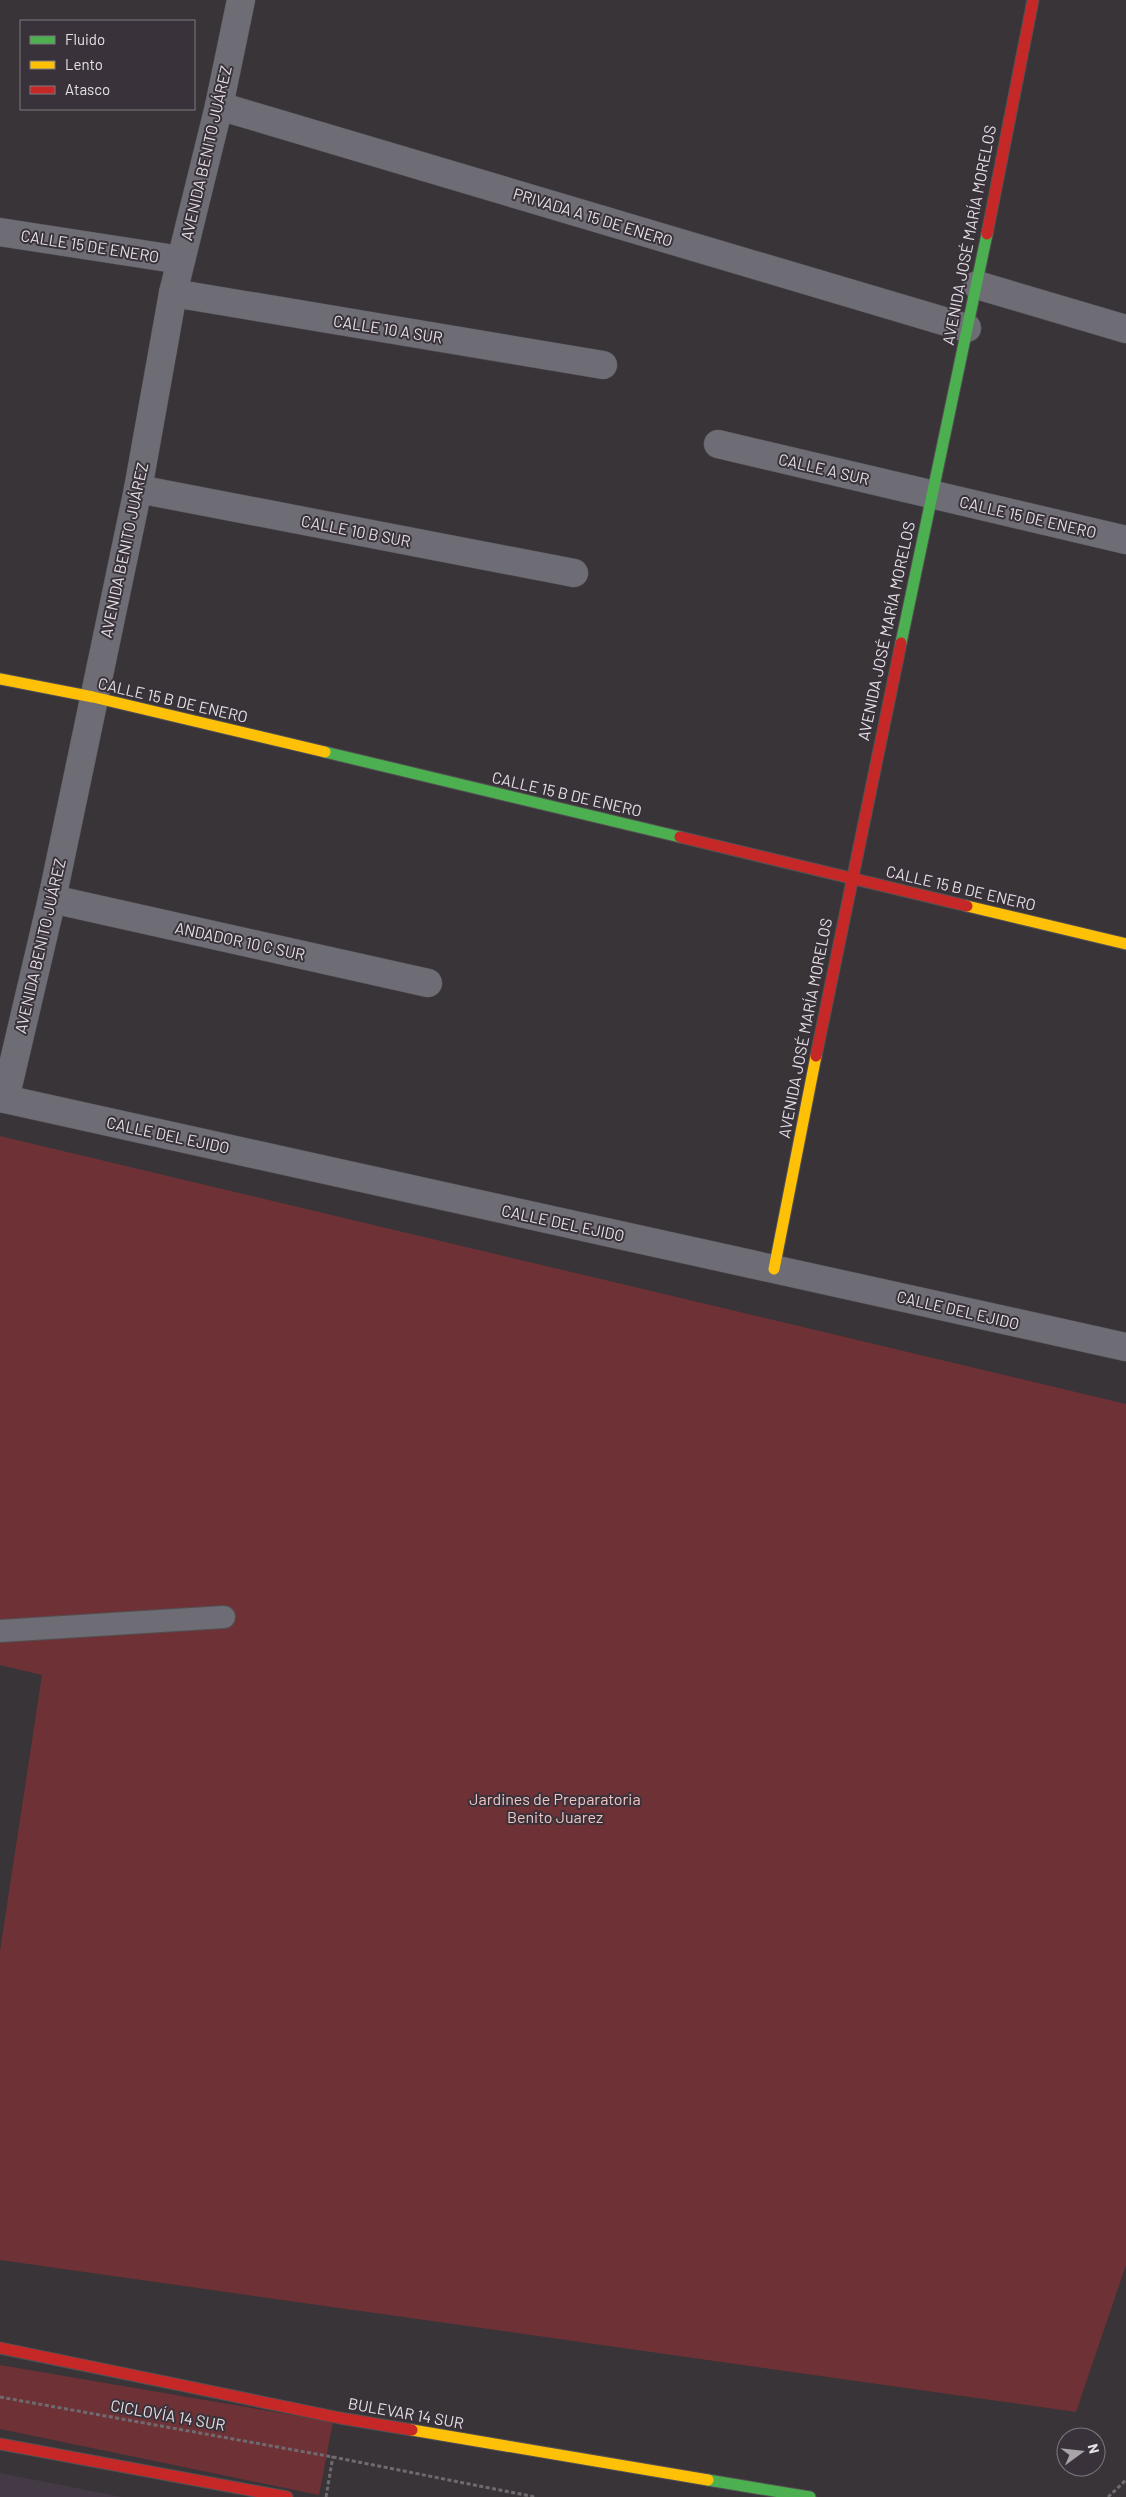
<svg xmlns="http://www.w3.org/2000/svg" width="1126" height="2497" font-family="Barlow,sans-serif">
<rect width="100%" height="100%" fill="#383438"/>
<polygon fill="#443a46" points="0,2473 122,2497 0,2497"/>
<g fill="#6e3236">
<polygon points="0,1136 1126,1404 1126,2265 1076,2412 0,2260 0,1951 42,1675 0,1665"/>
<polygon points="0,2365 333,2422 319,2495 0,2429"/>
</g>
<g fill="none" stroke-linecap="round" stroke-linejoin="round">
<g stroke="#535053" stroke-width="24">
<polyline id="lane" points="0,1631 224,1617"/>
</g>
<g stroke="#535053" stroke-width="29">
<g id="street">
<polyline points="219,106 967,328"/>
<polyline points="0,232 181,260"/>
<polyline points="977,285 1126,329"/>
<polyline points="173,293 603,365"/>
<polyline points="718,444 1126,540"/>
<polyline points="138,489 574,573"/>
<polyline points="52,899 428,983"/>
<polyline points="0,1098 1126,1347"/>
<polyline points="5,1099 52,899 138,489 173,293 219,106 241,0"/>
</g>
</g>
<g stroke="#535053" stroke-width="13">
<g id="fast">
<polyline points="901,643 987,234"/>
<polyline points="325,752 680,837"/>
<polyline points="708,2480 810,2497"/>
</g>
</g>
<g stroke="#535053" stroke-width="13">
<g id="slow">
<polyline points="0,679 93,697 325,752"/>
<polyline points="967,906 1126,944"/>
<polyline points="774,1269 816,1056"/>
<polyline points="412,2430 708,2480"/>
</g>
</g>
<g stroke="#535053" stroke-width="13">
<g id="jam">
<polyline points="987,234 1033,0"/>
<polyline points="680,837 967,906"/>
<polyline points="816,1056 901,643"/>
<polyline points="0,2348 340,2418 412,2430"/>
<polyline points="0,2444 287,2497"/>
</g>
</g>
<g stroke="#6e6b70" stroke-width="3" stroke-dasharray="4 2.5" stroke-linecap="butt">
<polyline points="0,2397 333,2457 535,2497"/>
<polyline points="326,2497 333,2456"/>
<polyline points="1108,2497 1126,2480"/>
</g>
<use href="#lane" stroke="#6e6c75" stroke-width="22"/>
<use href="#street" stroke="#6e6c75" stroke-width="28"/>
<use href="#fast" stroke="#4caf50" stroke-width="11"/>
<use href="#slow" stroke="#ffc107" stroke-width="11"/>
<use href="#jam" stroke="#c62828" stroke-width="11"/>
</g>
<g text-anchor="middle" stroke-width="4" stroke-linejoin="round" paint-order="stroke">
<g font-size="16" fill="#e5e0e5" stroke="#39323a">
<text transform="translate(206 153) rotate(-77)" y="6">AVENIDA BENITO JUÁREZ</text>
<text transform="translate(593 217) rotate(17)" y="6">PRIVADA A 15 DE ENERO</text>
<text transform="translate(969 235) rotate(-79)" y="6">AVENIDA JOSÉ MARÍA MORELOS</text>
<text transform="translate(90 246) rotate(9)" y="6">CALLE 15 DE ENERO</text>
<text transform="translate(388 329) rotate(9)" y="6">CALLE 10 A SUR</text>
<text transform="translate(824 469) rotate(13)" y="6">CALLE A SUR</text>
<text transform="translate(1028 517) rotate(13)" y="6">CALLE 15 DE ENERO</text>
<text transform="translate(356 531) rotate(11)" y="6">CALLE 10 B SUR</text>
<text transform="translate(124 550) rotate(-78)" y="6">AVENIDA BENITO JUÁREZ</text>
<text transform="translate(886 631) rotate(-78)" y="6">AVENIDA JOSÉ MARÍA MORELOS</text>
<text transform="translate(173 700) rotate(13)" y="6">CALLE 15 B DE ENERO</text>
<text transform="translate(567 794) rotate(13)" y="6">CALLE 15 B DE ENERO</text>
<text transform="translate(961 888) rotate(13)" y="6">CALLE 15 B DE ENERO</text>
<text transform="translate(240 941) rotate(12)" y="6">ANDADOR 10 C SUR</text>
<text transform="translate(40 946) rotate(-77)" y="6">AVENIDA BENITO JUÁREZ</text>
<text transform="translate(805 1028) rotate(-79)" y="6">AVENIDA JOSÉ MARÍA MORELOS</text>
<text transform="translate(168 1135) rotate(12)" y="6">CALLE DEL EJIDO</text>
<text transform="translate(563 1223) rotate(12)" y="6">CALLE DEL EJIDO</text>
<text transform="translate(958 1310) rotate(13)" y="6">CALLE DEL EJIDO</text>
<text transform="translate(406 2413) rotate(10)" y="6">BULEVAR 14 SUR</text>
<text transform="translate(168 2415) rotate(10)" y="6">CICLOVÍA 14 SUR</text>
</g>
<g font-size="16" fill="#f2c3c3" stroke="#39323a">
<text x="555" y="1805">Jardines de Preparatoria<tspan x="555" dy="18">Benito Juarez</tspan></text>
</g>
</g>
<rect x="20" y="20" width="175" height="90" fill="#39323a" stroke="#7e787e"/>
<rect x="30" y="36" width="25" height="8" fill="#4caf50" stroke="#7e787e"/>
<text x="65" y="45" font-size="15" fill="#e5e0e5">Fluido</text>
<rect x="30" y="61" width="25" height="8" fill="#ffc107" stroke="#7e787e"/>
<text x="65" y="70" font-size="15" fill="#e5e0e5">Lento</text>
<rect x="30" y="86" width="25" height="8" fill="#c62828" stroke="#7e787e"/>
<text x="65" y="95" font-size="15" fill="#e5e0e5">Atasco</text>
<g transform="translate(1081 2452) rotate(75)"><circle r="24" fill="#39323a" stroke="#7e787e"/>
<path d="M0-4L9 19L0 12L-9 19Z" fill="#a8a4a8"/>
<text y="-8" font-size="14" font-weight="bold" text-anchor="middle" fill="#e5e0e5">N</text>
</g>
</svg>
